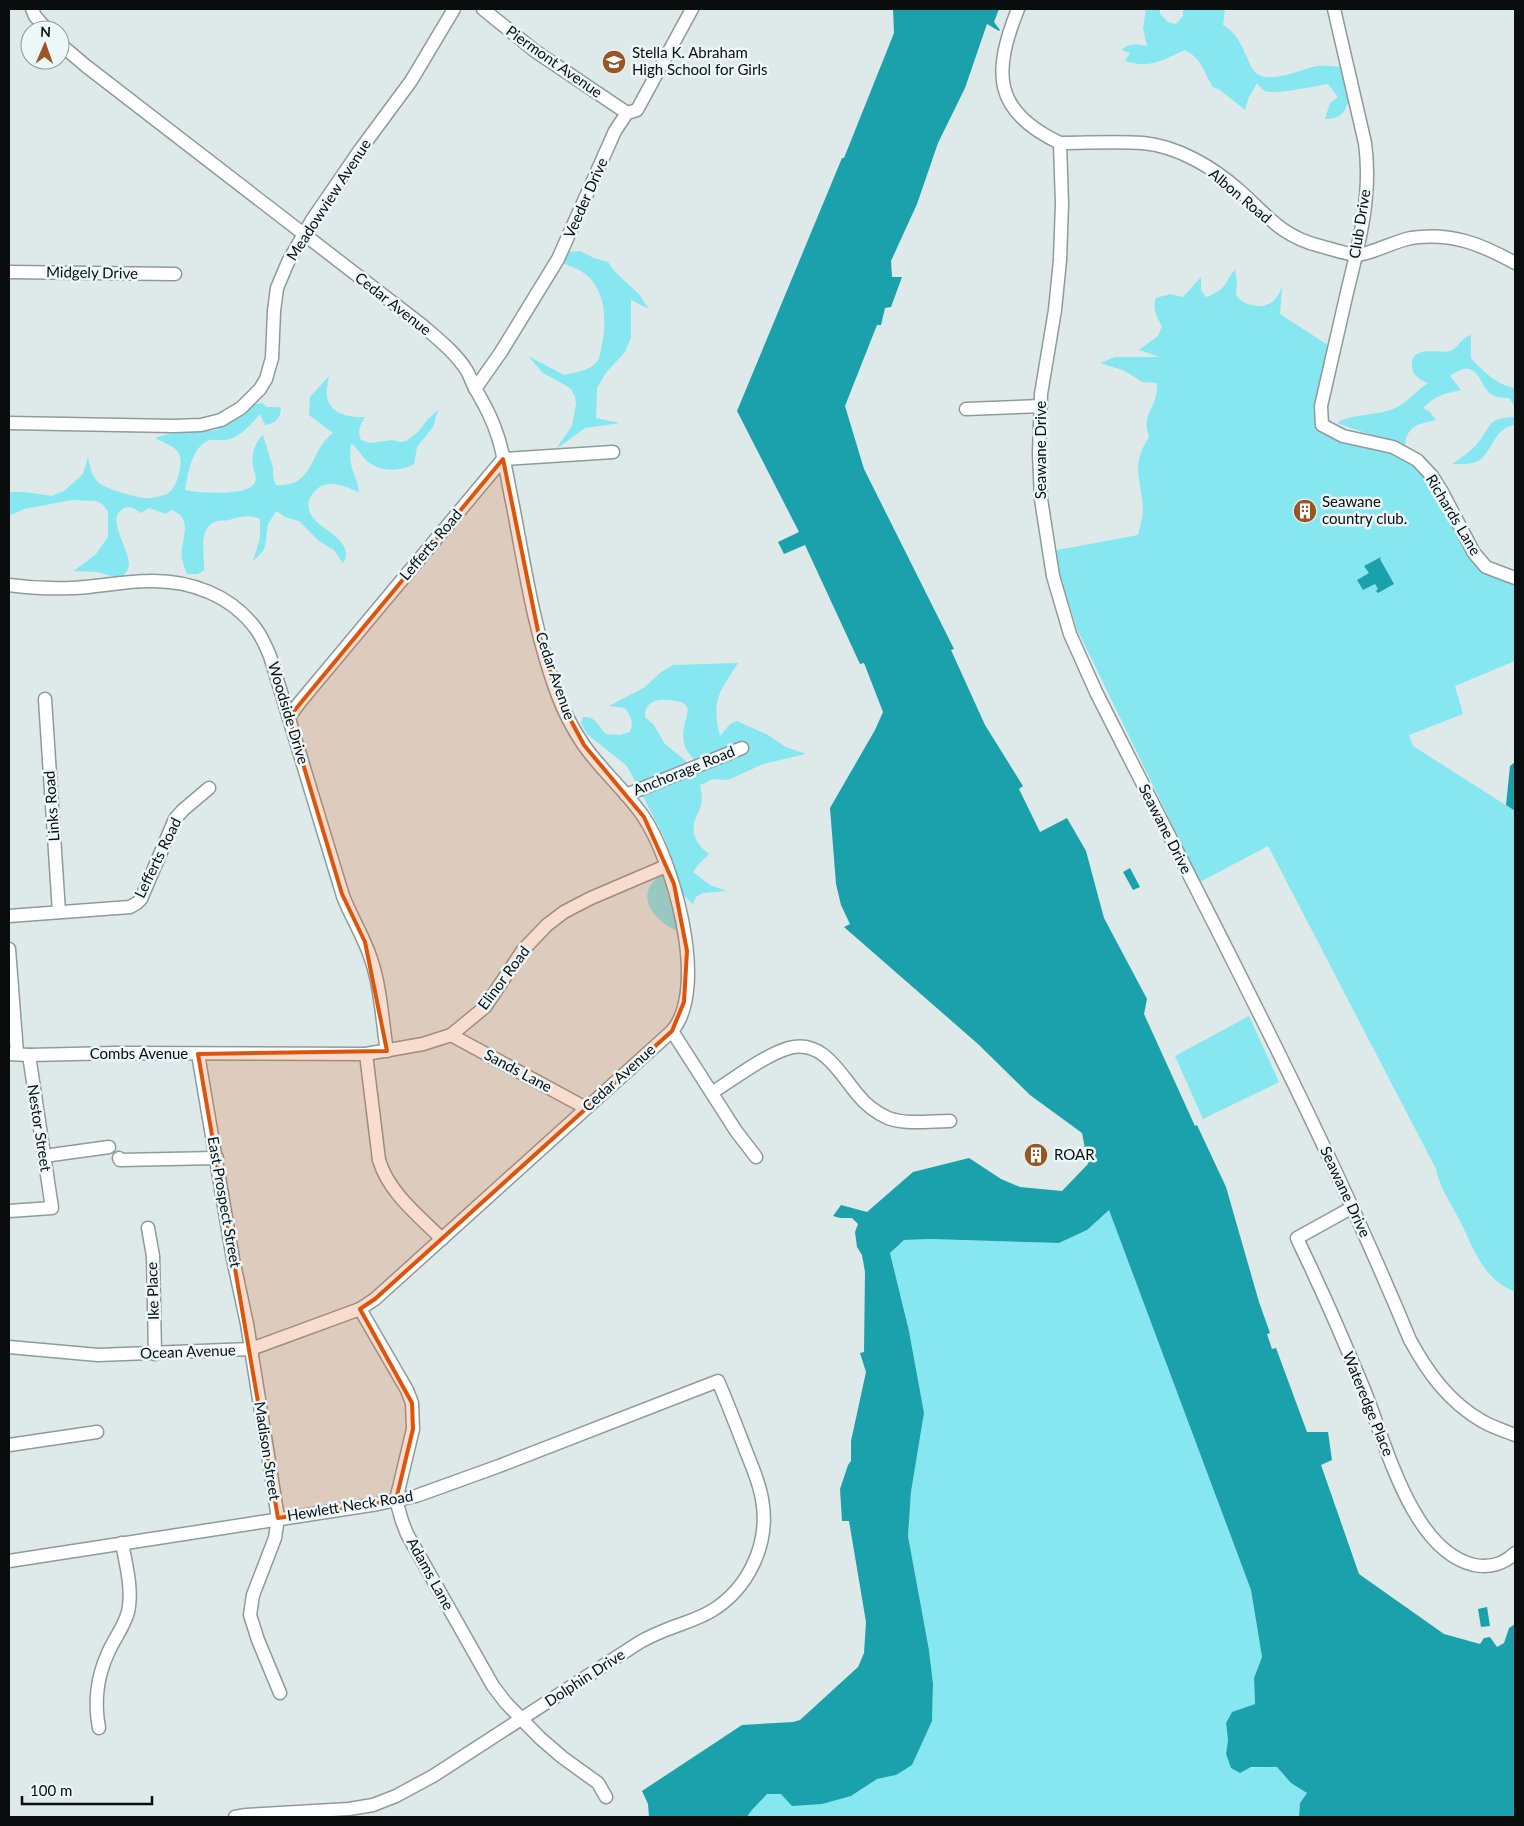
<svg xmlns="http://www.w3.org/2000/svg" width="1524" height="1826" font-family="Lato,sans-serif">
<rect width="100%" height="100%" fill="#dee9ea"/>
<g fill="#86e7f0" fill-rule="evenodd">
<path d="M1146 9H1160V14L1168 22 1176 24 1183 16V9H1225L1223 25C1239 34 1243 50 1251 66 1262 90 1298 69 1318 66 1327 65 1337 67 1345 67 1349 87 1356 120 1325 119L1330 103 1338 97 1328 84C1317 86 1273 95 1265 91 1262 90 1260 86 1257 83L1249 97 1245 110 1220 90 1213 87C1203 71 1203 60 1185 50 1162 60 1152 69 1125 61L1130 53 1121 50C1129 43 1137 44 1147 46L1143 28Z"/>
<path d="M580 251 594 258 608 262 616 273 639 294 649 309 631 300V337L625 352 605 374 597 388 596 418 620 423 585 428 556 449 572 426 576 404 575 396 570 388 543 373 528 356 564 375C576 372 591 371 598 360 600 357 600 352 601 349 607 325 607 290 585 274 578 268 563 264 554 259L568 252Z"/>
<path d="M1235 269 1237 283 1236 295C1244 307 1266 311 1276 298 1279 295 1280 290 1282 287L1280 314 1334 349 1320 421 1328 429 1410 452 1476 556 1515 578V661L1455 686 1463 714 1409 735 1413 746 1515 811V1292C1482 1278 1475 1251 1460 1221 1451 1203 1440 1189 1436 1169L1268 846 1200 882 1077 629 1052 551 1138 535C1140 527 1143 517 1143 508 1141 477 1130 467 1149 437 1143 418 1149 416 1155 399 1157 394 1157 388 1157 383L1142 382 1125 371 1100 363 1115 357H1160L1139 350 1158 336 1162 326C1157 318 1152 307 1156 298L1170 294 1183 297 1201 277V290L1206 297C1226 290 1224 284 1235 269Z"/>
<path d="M1471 335V358C1483 371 1498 386 1515 388V407L1509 398C1504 398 1497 398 1493 395 1478 388 1480 354 1450 376L1461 390C1446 393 1434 396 1423 408L1430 412 1436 420C1418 424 1406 426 1405 447L1337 423C1355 412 1378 417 1397 407 1409 401 1417 390 1428 383 1420 380 1413 376 1412 367 1410 344 1439 354 1450 351 1459 348 1461 337 1471 335Z"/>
<path d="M329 376C328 382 326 389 327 396 329 414 350 418 365 417 360 425 357 431 361 440L370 443 392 440 400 442 406 441 418 432 427 420 438 410 433 427 417 447 414 464C401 472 379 472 367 461 361 455 358 449 351 443 350 449 350 457 351 464 353 474 358 481 359 492 347 487 330 479 318 488 314 491 311 495 309 500 304 523 334 529 343 545 347 551 347 557 343 563L334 550 319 541 299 521 285 517 276 511C274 516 269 521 268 525 264 544 270 547 253 561L260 538V519C249 514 239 517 229 520 225 521 221 520 217 521 197 527 205 555 204 570L198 574H187C185 569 183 563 182 559 179 541 196 518 171 510L166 514 149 508 141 513C135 509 130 505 123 509 106 517 128 548 129 563 129 569 126 572 123 577L111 576 98 572 74 571 96 554 108 537V511L102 504 96 501 72 500 24 509 9 516V492H24L52 496 64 491 83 474 88 457C90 466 91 475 98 482 105 489 134 497 145 498 151 499 161 496 167 494 177 489 185 461 178 452 174 446 162 442 155 438L168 434 217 430 255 404 262 403 267 407H279L281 409C280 420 275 423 265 425L260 414C250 425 241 437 226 440 220 441 212 438 207 441 191 449 188 475 185 490 198 493 250 497 255 482 257 477 254 471 253 467 251 455 254 443 263 435L273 468V477L276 485C315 488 309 450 333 433L309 415 310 397Z"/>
<path d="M1515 417V425C1492 428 1492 456 1476 462 1468 465 1460 464 1452 464 1461 458 1470 452 1477 444 1492 426 1486 418 1515 417Z"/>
<path d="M738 663C719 693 711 700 720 736L730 724 737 721 768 735 786 747 806 754 763 764 728 780 713 779 700 785C701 791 703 798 701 805 700 810 697 814 695 820 690 834 698 846 709 854L698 865 693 872 710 885 727 891 703 893 696 897 693 904 683 895 666 891 677 918 679 932C661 925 637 903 652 883 655 880 657 877 661 875 665 874 672 875 677 875L664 837 627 766 587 734 581 723 583 717C596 716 598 726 606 734L620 735 630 732C634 721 631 717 625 708L609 706 645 687 661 672 673 665ZM659 700C708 700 678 716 684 743 686 754 696 757 697 770L665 744 654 725 645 717C645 707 649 702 659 700Z"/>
<polygon points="1249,1016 1279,1082 1203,1119 1175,1056"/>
<polygon points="1109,1209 1251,1590 1262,1657 1254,1678 1255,1704 1232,1712 1226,1723 1228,1740 1226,1754 1231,1768 1277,1767 1291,1783 1307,1793 1300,1803 1299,1817 747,1817 751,1811 766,1794 851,1796 877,1779 896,1775 932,1721 933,1684 929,1650 908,1536 911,1492 924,1413 909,1331 890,1253 904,1240 930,1239 1059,1243 1087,1230"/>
</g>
<g fill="#1ba1ab">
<polygon points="893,9 999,9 994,22 1000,30 999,31 987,24 965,88 938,143 917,204 891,261 892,277 902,277 891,307 885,308 881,325 877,325 845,406 864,469 954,649 951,650 985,725 1023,786 1019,789 1040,832 1067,818 1086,851 1104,918 1147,999 1144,1014 1195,1126 1197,1125 1226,1187 1259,1302 1270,1333 1267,1334 1272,1349 1276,1348 1307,1432 1328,1432 1332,1460 1321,1465 1359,1574 1444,1634 1480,1644 1484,1638 1490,1637 1497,1647 1504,1643 1509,1628 1515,1624 1515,1817 1299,1817 1300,1803 1307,1793 1291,1783 1277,1767 1251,1767 1240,1773 1231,1768 1226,1754 1228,1740 1226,1723 1232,1712 1255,1704 1254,1678 1262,1657 1251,1590 1109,1210 1087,1230 1059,1243 930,1239 904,1240 890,1253 909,1331 924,1413 911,1492 908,1536 929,1650 933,1684 932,1721 912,1765 896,1775 877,1779 851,1796 822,1804 792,1806 781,1794 767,1794 751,1811 747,1817 649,1817 648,1804 642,1791 742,1725 793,1722 800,1720 858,1667 864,1653 866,1622 849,1521 842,1521 840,1489 848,1465 851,1461 851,1441 866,1372 860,1353 864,1352 865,1272 862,1255 857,1247 855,1232 858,1224 852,1218 840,1218 833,1216 841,1205 867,1212 913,1172 969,1158 1001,1179 1020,1187 1062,1191 1088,1164 1082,1133 1030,1095 978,1044 844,927 850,924 841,905 836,884 830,808 875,730 883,712 864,663 860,664 805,545 784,554 778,542 799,532 737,411 842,158 844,158 894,33"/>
<polygon points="1381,557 1380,559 1394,584 1378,593 1376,591 1378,589 1375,584 1363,590 1357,580 1369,573 1364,566"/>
<polygon points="1515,762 1515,811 1506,805 1510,766"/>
<polygon points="1130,868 1140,887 1133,890 1123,872"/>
<polygon points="1487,1607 1490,1626 1481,1627 1478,1609"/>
</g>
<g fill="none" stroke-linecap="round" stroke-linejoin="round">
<g stroke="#8f9a9b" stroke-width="15">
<g id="minor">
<polyline points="32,9 35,16 47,30"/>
<polyline points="483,9 535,51 627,113"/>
<path d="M1018 9C993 72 992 111 1060 143 1087 143 1116 141 1143 143 1178 146 1214 168 1240 191 1268 216 1281 236 1320 246 1328 248 1350 255 1357 255 1371 254 1395 241 1411 238 1451 232 1481 244 1515 263"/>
<path d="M1334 9 1365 143C1372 193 1360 240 1348 288 1340 323 1332 358 1324 393L1321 406 1322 425 1343 436 1393 447 1417 460 1432 476 1442 492 1474 553 1486 567 1515 578"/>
<path d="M1060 143 1062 204 1060 260 1055 310 1041 394 1039 454 1041 499 1053 576 1070 634 1096 692C1204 906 1318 1118 1410 1340 1428 1373 1449 1402 1482 1421 1492 1427 1505 1431 1515 1435"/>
<polyline points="9,272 175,274"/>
<polyline points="475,389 501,352 558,259 615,131 627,113 637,110 692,9"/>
<polyline points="966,409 1041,406"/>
<polyline points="9,423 174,426 201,425 221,420 241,408 260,389 266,379 272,358 274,311 277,288 288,262 312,220 360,150 411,81 454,9"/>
<path d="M9 585C30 588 51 589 73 588 99 587 124 581 149 581 190 580 231 595 256 629 262 637 266 647 270 656L343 896C351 917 364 937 371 959 381 988 382 1021 387 1051"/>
<polyline points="45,699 59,912"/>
<polyline points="289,717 300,702 503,459 613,452"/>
<polyline points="626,795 742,748"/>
<polyline points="9,916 130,907 137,903 141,899 175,819 183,810 209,788"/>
<polyline points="9,949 17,1053"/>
<polyline points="672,1031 736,1131 756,1157"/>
<polyline points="451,1035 586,1108"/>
<polyline points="9,1054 29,1055 116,1053 366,1054 423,1044 451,1035 485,1007 523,950 547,925 564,912 591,898 666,866"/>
<polyline points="198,1054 233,1259 247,1324 278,1518 275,1538 253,1595 250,1615 258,1640 280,1693"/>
<path d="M366 1054 379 1160C389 1193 418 1215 442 1239"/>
<path d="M713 1092C735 1078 765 1055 789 1048 823 1039 840 1074 858 1095 866 1105 877 1113 888 1118 907 1125 930 1121 950 1121"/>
<polyline points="44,1156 109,1147"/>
<polyline points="119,1158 120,1160 217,1158"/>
<path d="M1353 1207 1297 1238C1303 1252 1310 1265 1316 1279 1333 1315 1348 1351 1363 1387 1385 1439 1410 1550 1474 1565 1489 1568 1504 1564 1515 1553"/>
<polyline points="9,1211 52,1208 29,1055"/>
<polyline points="148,1228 153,1256 155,1354"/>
<polyline points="360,1309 407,1390 412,1403 413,1429 396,1500 402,1521 407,1534 493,1686 506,1703 540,1738 562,1757 598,1783 606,1797"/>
<path d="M9 1347 98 1355 251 1349 360 1309 375 1299 672 1031C710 987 672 858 643 816 625 790 600 769 583 744 573 729 564 712 558 696 535 635 525 569 513 506 508 484 505 459 498 437 492 418 485 406 475 388 472 383 470 376 467 371 456 353 438 339 423 326L86 66 60 44"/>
<polyline points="9,1445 97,1432"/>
<path d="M9 1561 378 1504 416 1496 499 1466 718 1381C728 1404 737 1428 746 1451 753 1469 761 1487 763 1506 768 1546 748 1588 713 1610 699 1619 683 1623 668 1629 658 1633 649 1637 640 1642L433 1776 396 1796 373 1805 349 1809 246 1815 235 1817"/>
<path d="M99 1728C94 1702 97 1677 108 1653 114 1639 124 1627 128 1612 133 1590 126 1565 122 1543"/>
</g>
</g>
<use href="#minor" stroke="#fff" stroke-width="12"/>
</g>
<path fill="#dd550c" fill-opacity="0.2" stroke="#dd550c" stroke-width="4" stroke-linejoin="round" d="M503 459 538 631 558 696 584 745 644 817 674 884 687 951 684 1002 672 1031 375 1299 360 1309 412 1403 413 1429 396 1500 278 1518 198 1054 387 1051 365 942 342 894 289 717Z"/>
<defs>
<g id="school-disc" transform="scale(1.25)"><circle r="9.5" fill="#995625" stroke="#ebf7f8"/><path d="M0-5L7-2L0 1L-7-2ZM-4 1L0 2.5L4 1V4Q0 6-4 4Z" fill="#fff"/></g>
<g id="building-disc" transform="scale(1.25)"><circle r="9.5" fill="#995625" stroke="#ebf7f8"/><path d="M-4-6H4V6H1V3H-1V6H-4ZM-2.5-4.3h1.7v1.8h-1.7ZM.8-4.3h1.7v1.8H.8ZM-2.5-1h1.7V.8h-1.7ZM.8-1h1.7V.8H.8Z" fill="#fff"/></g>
</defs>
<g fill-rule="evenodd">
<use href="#school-disc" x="614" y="62"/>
<use href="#building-disc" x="1305" y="511"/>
<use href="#building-disc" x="1036" y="1155"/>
</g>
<g text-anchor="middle" stroke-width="5" stroke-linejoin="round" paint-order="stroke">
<g font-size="15" fill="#090d0e" stroke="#ebf7f8" text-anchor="start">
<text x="632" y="58">Stella K. Abraham<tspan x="632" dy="17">High School for Girls</tspan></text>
<text x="1322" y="507">Seawane<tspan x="1322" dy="17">country club.</tspan></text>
<text x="1054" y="1160">ROAR</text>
</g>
<g font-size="15" fill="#090d0e" stroke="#ebf7f8">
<text transform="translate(554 62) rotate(35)" y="5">Piermont Avenue</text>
<text transform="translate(1240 196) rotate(40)" y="5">Albon Road</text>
<text transform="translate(586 198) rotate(-66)" y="5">Veeder Drive</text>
<text transform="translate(329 200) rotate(-57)" y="5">Meadowview Avenue</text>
<text transform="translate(1360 224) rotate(-81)" y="5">Club Drive</text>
<text transform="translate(92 273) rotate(1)" y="5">Midgely Drive</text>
<text transform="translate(393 304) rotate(38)" y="5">Cedar Avenue</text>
<text transform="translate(1041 450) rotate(-90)" y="5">Seawane Drive</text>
<text transform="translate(1453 515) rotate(59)" y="5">Richards Lane</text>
<text transform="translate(431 545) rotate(-50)" y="5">Lefferts Road</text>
<text transform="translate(555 676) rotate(71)" y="5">Cedar Avenue</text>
<text transform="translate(288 713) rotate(73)" y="5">Woodside Drive</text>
<text transform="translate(684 771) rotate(-22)" y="5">Anchorage Road</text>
<text transform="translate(52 806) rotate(-94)" y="5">Links Road</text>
<text transform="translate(1165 829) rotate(63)" y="5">Seawane Drive</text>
<text transform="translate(158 858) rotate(-64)" y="5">Lefferts Road</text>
<text transform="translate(504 978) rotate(-53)" y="5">Elinor Road</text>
<text x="139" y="1059">Combs Avenue</text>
<text transform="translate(518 1071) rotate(28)" y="5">Sands Lane</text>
<text transform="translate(619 1078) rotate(-42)" y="5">Cedar Avenue</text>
<text transform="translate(39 1128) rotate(81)" y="5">Nestor Street</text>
<text transform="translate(1345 1192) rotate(65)" y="5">Seawane Drive</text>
<text transform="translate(224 1202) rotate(80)" y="5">East Prospect Street</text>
<text transform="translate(153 1291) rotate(-92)" y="5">Ike Place</text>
<text transform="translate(188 1352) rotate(-2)" y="5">Ocean Avenue</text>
<text transform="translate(1368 1404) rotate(68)" y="5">Wateredge Place</text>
<text transform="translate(267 1451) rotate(81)" y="5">Madison Street</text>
<text transform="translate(350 1506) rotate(-9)" y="5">Hewlett Neck Road</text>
<text transform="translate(430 1574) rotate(61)" y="5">Adams Lane</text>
<text transform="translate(585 1678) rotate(-33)" y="5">Dolphin Drive</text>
</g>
</g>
<rect width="1524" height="1826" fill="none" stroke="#090d0e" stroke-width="20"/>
<g transform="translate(45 45) rotate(2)"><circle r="24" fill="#ebf7f8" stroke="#91999a"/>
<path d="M0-4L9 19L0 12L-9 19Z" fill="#995625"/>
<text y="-8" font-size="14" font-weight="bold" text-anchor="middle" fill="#090d0e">N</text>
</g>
<path d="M22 1796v8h130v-8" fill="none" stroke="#090d0e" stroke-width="2.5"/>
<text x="30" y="1796" font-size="15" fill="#090d0e" stroke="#ebf7f8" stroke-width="4" paint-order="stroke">100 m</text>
</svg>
